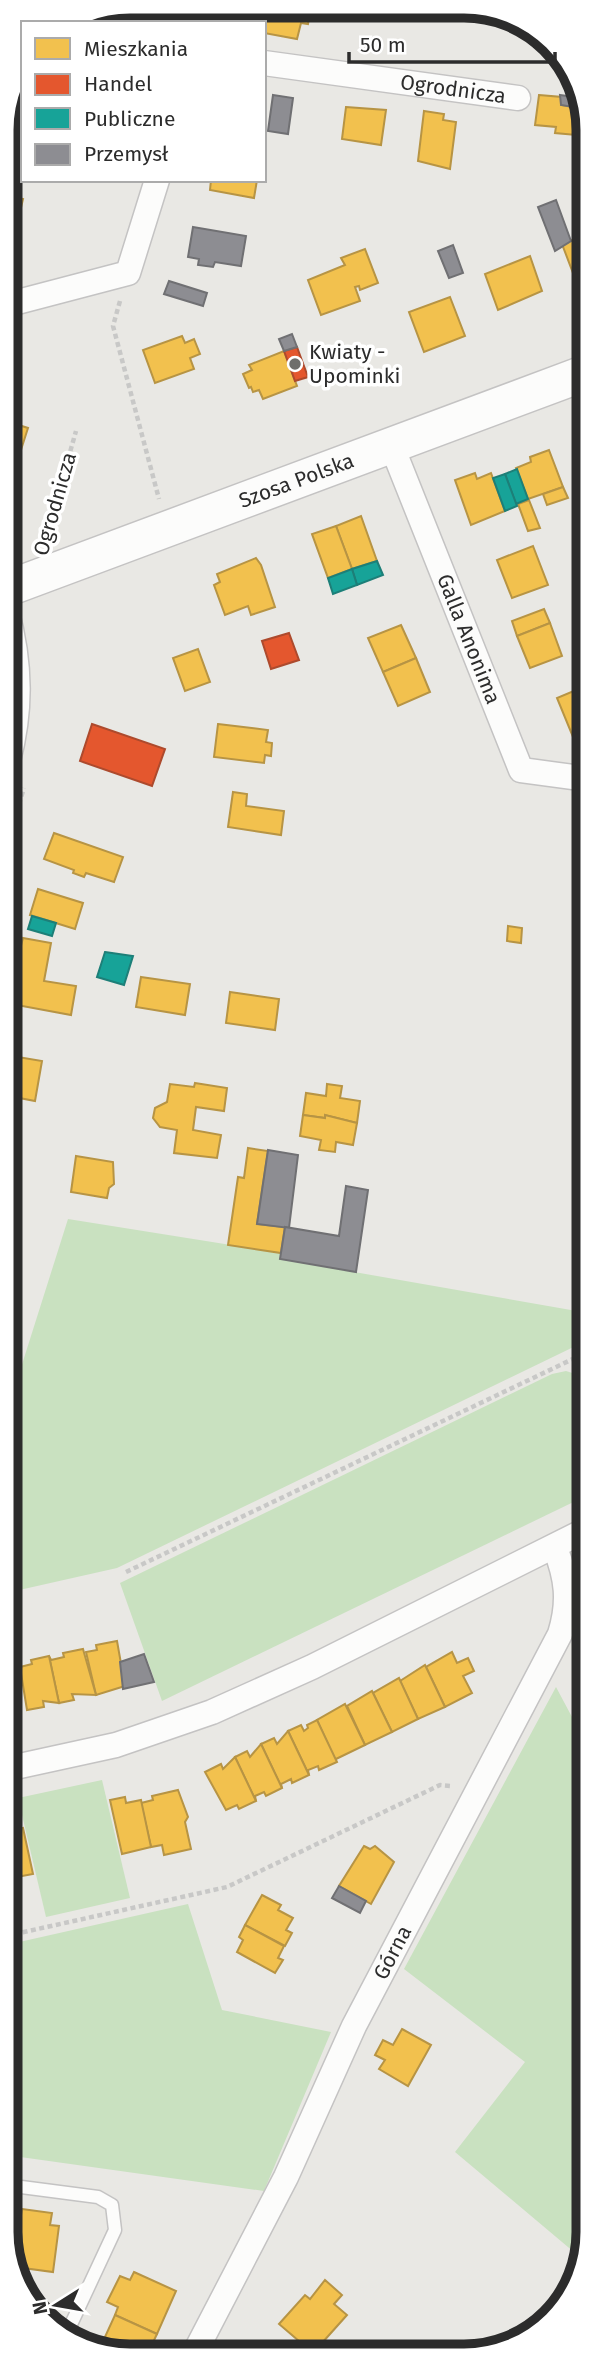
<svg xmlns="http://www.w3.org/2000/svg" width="594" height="2361" font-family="'Fira Sans',sans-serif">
<rect width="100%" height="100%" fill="#e9e8e4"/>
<g fill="#c9e1c0">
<polygon points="68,1219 281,1253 280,1259 588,1313 588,1340 117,1568 6,1593 6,1415"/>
<polygon points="566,1371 588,1378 588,1495 162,1701 120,1583 552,1374"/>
<polygon points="556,1687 588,1747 589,2239 581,2258 455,2152 525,2062 404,1969"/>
<polygon points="102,1780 130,1898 46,1917 18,1798"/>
<polygon points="188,1904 222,2010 331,2032 264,2191 6,2155 6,1945"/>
</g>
<g fill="#f2c14e" stroke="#b79444" stroke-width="2">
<polygon points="259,12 310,12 308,24 301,23 297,39 264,33 264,23 257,23"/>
<polygon points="22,84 23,84 23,147 6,142 5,122"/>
<polygon points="539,95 562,97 561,105 579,108 576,135 555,133 556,127 535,125"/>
<polygon points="346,107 386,110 381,145 342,139"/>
<polygon points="424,111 444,114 443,120 456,122 450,169 418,161"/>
<polygon points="211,180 257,180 254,198 210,190"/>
<polygon points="6,181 12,182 9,196 23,199 14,238 6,235"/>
<polygon points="588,234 588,276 576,281 562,244"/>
<polygon points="365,249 378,283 360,290 359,286 355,287 360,301 321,315 308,280 345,265 341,258"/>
<polygon points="530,256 542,291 498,310 485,274"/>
<polygon points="450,297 465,336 424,352 409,312"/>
<polygon points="182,336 185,343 194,339 200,354 190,358 194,369 155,383 143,350"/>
<polygon points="284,351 297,386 263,399 259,390 253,392 251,387 249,388 243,374 252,370 249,365"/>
<polygon points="6,421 28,428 12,478 6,475"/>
<polygon points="549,450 563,487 528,499 516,468 531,462 530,457"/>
<polygon points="475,473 477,479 491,473 505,511 471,525 455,480"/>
<polygon points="563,487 568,498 547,505 543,494"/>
<polygon points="529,500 540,528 528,531 518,504"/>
<polygon points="361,516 377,561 352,569 336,526"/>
<polygon points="336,526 352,569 328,578 312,534"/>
<polygon points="533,546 548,585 512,598 497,560"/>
<polygon points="256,558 261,565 275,607 251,615 248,606 225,615 214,585 220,582 217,574"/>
<polygon points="544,609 550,623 517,636 512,621"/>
<polygon points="550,623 562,656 530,668 517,636"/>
<polygon points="401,625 416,658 383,672 368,638"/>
<polygon points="198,649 210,682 185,691 173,658"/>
<polygon points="416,658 430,692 398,706 383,672"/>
<polygon points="588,685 588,731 573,737 557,698"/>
<polygon points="218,724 268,730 266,742 272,743 271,756 265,755 264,763 214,757"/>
<polygon points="233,792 247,794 246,806 284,811 281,835 228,827"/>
<polygon points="54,833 123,857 114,882 86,873 84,877 73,873 74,870 44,859"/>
<polygon points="38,889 83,903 75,929 30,915"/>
<polygon points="508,926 522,928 521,943 507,941"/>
<polygon points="23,938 51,943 44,981 76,986 71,1015 6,1003 14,952 19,953"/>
<polygon points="141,977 190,984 185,1015 136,1007"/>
<polygon points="230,992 279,999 275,1030 226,1023"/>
<polygon points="6,1055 42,1061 35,1101 14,1097 12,1110 6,1109"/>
<polygon points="195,1083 227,1088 224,1111 196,1107 193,1130 221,1135 217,1158 174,1153 177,1130 160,1127 153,1118 155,1108 167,1102 170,1084 194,1087"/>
<polygon points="327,1084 342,1086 340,1098 360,1101 357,1123 325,1115 325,1118 303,1115 306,1093 326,1096"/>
<polygon points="303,1115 325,1118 325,1115 357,1123 353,1145 336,1142 335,1152 319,1150 321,1140 300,1136"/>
<polygon points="248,1148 268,1151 257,1224 285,1227 281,1253 228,1245 238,1177 244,1178"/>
<polygon points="76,1156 113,1162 114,1184 109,1188 107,1198 71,1192"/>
<polygon points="117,1641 125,1686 96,1695 86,1652 97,1650 96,1645"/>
<polygon points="83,1649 96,1695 72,1694 74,1700 59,1703 49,1656 51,1660 64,1657 63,1653"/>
<polygon points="452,1652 457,1663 468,1658 474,1671 463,1676 472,1693 445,1707 426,1667"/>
<polygon points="49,1656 59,1703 43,1701 44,1707 27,1710 20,1667 32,1664 31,1660"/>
<polygon points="425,1665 445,1707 418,1719 400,1681"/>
<polygon points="399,1678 418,1719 392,1732 373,1693"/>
<polygon points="372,1691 392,1732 365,1745 347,1706"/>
<polygon points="345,1704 365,1745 336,1759 336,1762 317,1720"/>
<polygon points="317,1720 337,1762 319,1770 318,1766 308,1770 309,1775 288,1731 301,1725 304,1731 308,1728 307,1725"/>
<polygon points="288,1731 309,1775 292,1783 291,1779 281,1784 282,1788 261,1744 274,1738 277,1744"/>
<polygon points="261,1744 282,1788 266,1796 264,1792 255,1796 256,1801 235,1757 247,1751 250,1757"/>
<polygon points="235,1757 256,1801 239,1809 237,1805 226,1810 205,1772 221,1764 223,1769"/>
<polygon points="178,1790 188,1817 185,1822 191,1849 164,1855 162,1845 151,1847 141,1803 153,1800 152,1796"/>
<polygon points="125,1797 126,1803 141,1800 151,1847 122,1854 110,1800"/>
<polygon points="23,1828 33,1874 6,1879 6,1831"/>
<polygon points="364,1846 370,1849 375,1846 394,1862 371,1904 339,1886"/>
<polygon points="262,1895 281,1905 278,1910 293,1918 286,1930 292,1933 285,1946 245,1925"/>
<polygon points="245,1925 284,1946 278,1958 283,1960 275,1973 237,1952 243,1940 239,1937"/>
<polygon points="402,2029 431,2045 408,2086 379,2069 385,2060 375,2055 383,2040 393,2045"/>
<polygon points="22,2209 52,2213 50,2225 59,2226 53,2272 16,2267 8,2252 13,2220 20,2221"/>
<polygon points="6,2219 13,2220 8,2252 6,2248"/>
<polygon points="134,2272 176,2291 157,2334 115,2315 118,2307 107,2302 120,2276 130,2280"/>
<polygon points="325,2280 342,2295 334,2304 347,2315 313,2353 279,2324 305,2295 310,2299"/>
<polygon points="115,2315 157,2334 148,2353 105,2353 99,2350"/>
</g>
<g fill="#e4572e" stroke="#ad4a2d" stroke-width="2">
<polygon points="297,347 308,377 295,381 284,351"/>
<polygon points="289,633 299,660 271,669 262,641"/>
<polygon points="92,724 165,749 152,786 80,761"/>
</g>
<g fill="#17a398" stroke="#1d7f78" stroke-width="2">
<polygon points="517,469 528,499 516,504 505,474"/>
<polygon points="505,474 517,506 505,511 493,478"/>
<polygon points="377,561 383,575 357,585 352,569"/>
<polygon points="352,569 357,585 333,594 328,578"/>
<polygon points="32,916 56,923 52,936 28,929"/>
<polygon points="105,952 133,956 124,985 97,977"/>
</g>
<g fill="#8d8d92" stroke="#707073" stroke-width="2">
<polygon points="273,95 293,98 288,134 268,131"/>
<polygon points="560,95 581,98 588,113 588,136 576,135 579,108 561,105"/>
<polygon points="556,200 571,241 555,251 538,207"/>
<polygon points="193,227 246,236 241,266 215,262 213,267 198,265 199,259 188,257"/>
<polygon points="453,245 463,273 449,278 438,251"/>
<polygon points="169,281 207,293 203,306 164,294"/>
<polygon points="292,334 297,347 284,351 279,339"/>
<polygon points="268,1150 298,1155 289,1228 257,1224"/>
<polygon points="346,1186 368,1190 356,1272 280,1259 285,1227 339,1236"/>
<polygon points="144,1654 154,1682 123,1689 120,1662"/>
<polygon points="339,1886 366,1901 360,1913 332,1898"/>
</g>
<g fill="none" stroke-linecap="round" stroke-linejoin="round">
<g stroke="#c4c3c3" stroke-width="15">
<g id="lane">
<polyline points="567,1601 588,1615"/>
<polyline points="6,2185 98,2197 112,2205 115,2230 67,2333"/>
</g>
</g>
<g stroke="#c4c3c3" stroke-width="27">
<g id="street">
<polyline points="206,23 209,13"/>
<path id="s1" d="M264 63 518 98"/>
<polyline points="6,305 128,273 157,180"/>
<path id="s2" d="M391 444 521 770 588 779"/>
<path d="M6 609C21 663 22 713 6 768"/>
<polyline points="6,1769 116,1745 212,1712 312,1667 588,1529"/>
<path id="s3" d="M194 2354 286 2177 354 2026 560 1634C570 1602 567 1578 555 1548"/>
</g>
</g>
<g stroke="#c4c3c3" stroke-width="38">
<g id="secondary">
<path id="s4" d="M6 589 588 372"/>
</g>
</g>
<g stroke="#c8c8c7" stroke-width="4.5" stroke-dasharray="5 3.5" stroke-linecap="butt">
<polyline points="120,301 113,326 159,499"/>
<polyline points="45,541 76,431"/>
<polyline points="6,845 24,788"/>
<polyline points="126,1572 575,1358 588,1359"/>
<polyline points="6,1936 227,1887 440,1785 451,1786"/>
</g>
<use href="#lane" stroke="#fcfcfb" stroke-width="12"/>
<use href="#street" stroke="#fcfcfb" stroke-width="24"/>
<use href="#secondary" stroke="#fcfcfb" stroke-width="35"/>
</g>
<circle fill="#6e6e6c" stroke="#fff" stroke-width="2.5" cx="295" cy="364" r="7"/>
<g text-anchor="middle" stroke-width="7" stroke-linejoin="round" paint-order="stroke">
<g font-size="21" fill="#2c2c2c" stroke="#fff">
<text dy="7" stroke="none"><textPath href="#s1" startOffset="191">Ogrodnicza</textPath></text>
<text dy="7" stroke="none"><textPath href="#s4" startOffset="310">Szosa Polska</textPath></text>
<text transform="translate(55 504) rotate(-74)" y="7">Ogrodnicza</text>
<text dy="7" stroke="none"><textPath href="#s2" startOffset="210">Galla Anonima</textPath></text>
<text dy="7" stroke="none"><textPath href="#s3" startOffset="448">Górna</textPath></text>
</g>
<g font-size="21" fill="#2c2c2c" stroke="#fff" text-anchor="start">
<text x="309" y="359">Kwiaty -<tspan x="309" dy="24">Upominki</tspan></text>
</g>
</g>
<path d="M0 0H594V2361H0ZM130 18H464A112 112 0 0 1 576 130V2232A112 112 0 0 1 464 2344H130A112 112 0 0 1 18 2232V130A112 112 0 0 1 130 18Z" fill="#fff" fill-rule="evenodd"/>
<path fill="none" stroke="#2c2c2c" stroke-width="9" d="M130 18H464A112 112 0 0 1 576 130V2232A112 112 0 0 1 464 2344H130A112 112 0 0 1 18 2232V130A112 112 0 0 1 130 18Z"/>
<rect x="21" y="21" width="245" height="161" fill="#ffffff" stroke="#ababab" stroke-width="2"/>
<rect x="35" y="38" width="35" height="21" fill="#f2c14e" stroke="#ababab" stroke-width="2"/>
<text x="84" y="56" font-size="21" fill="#2c2c2c">Mieszkania</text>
<rect x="35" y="74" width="35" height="21" fill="#e4572e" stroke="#ababab" stroke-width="2"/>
<text x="84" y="91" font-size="21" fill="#2c2c2c">Handel</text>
<rect x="35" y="108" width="35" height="21" fill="#17a398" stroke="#ababab" stroke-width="2"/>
<text x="84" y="126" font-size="21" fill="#2c2c2c">Publiczne</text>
<rect x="35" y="144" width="35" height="21" fill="#8d8d92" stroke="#ababab" stroke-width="2"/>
<text x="84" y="161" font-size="21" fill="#2c2c2c">Przemysł</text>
<g transform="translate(56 2305) rotate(259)" stroke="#ffffff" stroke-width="5" paint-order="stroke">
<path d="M0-5L12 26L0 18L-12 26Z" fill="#2c2c2c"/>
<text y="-10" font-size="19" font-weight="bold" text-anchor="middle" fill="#2c2c2c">N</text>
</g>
<path d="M349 52v10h206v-10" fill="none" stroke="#2c2c2c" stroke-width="3.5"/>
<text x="360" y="52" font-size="21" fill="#2c2c2c" stroke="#ffffff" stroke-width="5" paint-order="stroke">50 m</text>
</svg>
